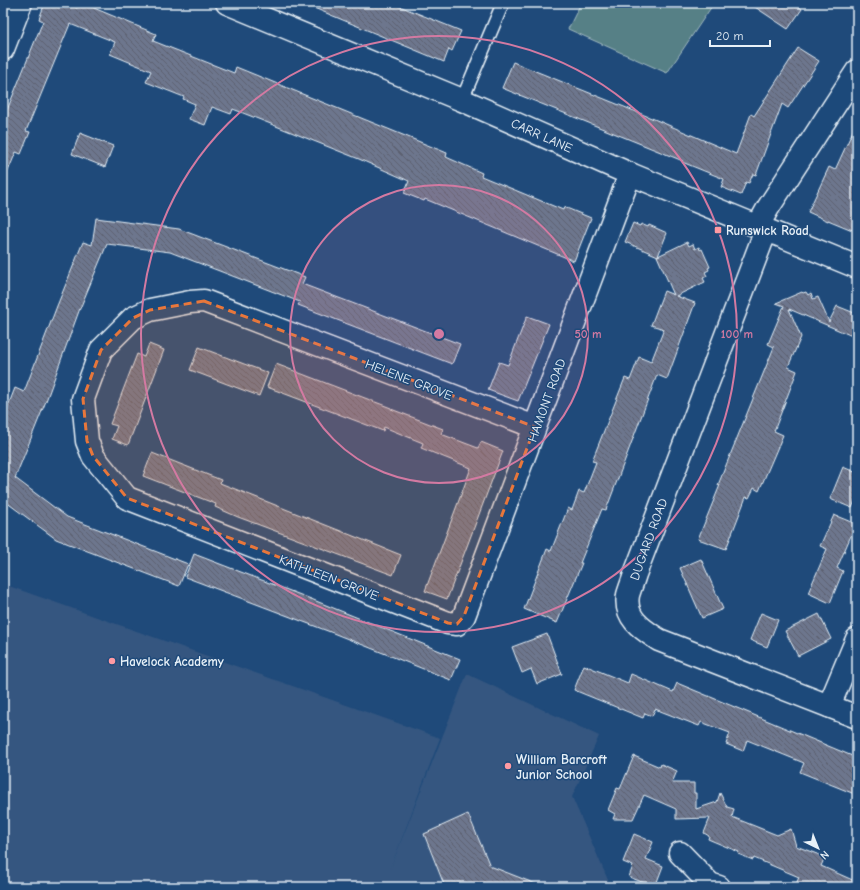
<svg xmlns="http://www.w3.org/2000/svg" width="860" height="890" font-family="'Comic Neue',sans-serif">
<defs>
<pattern id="building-back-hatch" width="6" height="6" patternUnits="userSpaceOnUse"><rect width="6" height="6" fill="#6d768d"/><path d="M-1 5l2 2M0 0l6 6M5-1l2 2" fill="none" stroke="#5b616f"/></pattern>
</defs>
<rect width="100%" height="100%" fill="#1f4a7a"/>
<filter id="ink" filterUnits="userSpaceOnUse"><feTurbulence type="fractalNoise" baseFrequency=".025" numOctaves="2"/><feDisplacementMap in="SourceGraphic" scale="8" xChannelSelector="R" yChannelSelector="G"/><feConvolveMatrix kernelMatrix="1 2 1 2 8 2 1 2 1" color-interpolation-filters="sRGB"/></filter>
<g filter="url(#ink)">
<polygon fill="#365780" points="3,584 440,738 389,872 467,674 599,736 572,797 611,887 3,887"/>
<polygon fill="#578086" stroke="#a0b8bf" points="581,3 714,3 667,73 568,29"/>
<g fill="url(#building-back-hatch)" stroke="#e8f1f8">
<polygon points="45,3 65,3 77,8 79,3 82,3 156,34 153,41 234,73 236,67 447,153 446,157 482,173 481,176 563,210 564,207 591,218 574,261 425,199 424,201 404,193 409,181 359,159 233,109 231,114 212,107 205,125 189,119 195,104 183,99 184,97 146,82 151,71 110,54 115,42 70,24 26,131 30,132 21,154 16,152 3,183 3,120 43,21 39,19"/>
<polygon points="302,3 392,3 461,31 452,51 449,49 444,62"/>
<polygon points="749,3 793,3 802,9 788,29"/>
<polygon points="798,48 819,61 788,108 782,104 756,175 753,174 749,183 746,182 741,195 721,187 724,179 682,162 683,161 502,88 513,62 654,119 736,154 751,114 754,116"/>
<polygon points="857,122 857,232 828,220 828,221 808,212 829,167 835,170"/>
<polygon points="80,133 113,146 105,167 72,154"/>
<polygon points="96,218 179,229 305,277 302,284 460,344 452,364 298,305 300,302 170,252 107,244 79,311 46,401 15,478 67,517 188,564 179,586 56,539 6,502 3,506 3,419 15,388 24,392 57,306 83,242 92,245"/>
<polygon points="633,223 640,226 641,224 648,227 649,225 667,233 658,256 687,242 689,246 693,244 695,249 699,247 700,250 702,249 710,267 708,268 709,270 705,272 707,276 703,278 705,282 676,296 695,303 667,379 657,375 606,510 602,509 580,563 582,563 557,623 524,609 547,549 551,551 568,508 572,510 579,491 584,493 596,462 592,461 625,378 630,380 639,357 651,362 664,329 651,325 664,291 674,295 657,256 658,256 625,242"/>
<polygon points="802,292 803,293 806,292 808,295 811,293 813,299 818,297 829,322 837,306 857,314 857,338 789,309 801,337 788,367 797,371 774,431 783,435 759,491 754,488 749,498 746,497 726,549 698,539 720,485 718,485 774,347 768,344 784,306 776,303"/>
<polygon points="527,316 549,324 518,401 488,390 499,362 508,365"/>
<polygon points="149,344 164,350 128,445 112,439 117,426 110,424 137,354 144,357"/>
<polygon points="199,347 268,373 259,396 190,370"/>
<polygon points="276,364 391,408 391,409 443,429 441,434 478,448 481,442 503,451 447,599 425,591 471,468 421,448 423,443 384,427 383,431 267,387"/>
<polygon points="152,453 221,480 220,483 401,555 393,575 238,517 215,507 216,504 143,476"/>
<polygon points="843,467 857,473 857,496 852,508 830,499"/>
<polygon points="834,515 856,524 837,568 843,571 830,603 808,593 827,549 820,546"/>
<polygon points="194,554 311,599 460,659 451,680 333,633 185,577"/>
<polygon points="701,559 723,609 702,618 680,568"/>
<polygon points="761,613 778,620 767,647 750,640"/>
<polygon points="819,614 831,639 798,656 785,631"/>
<polygon points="547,634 562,674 537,684 531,669 522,673 512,647"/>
<polygon points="584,665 628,683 631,674 673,692 677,683 857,758 857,795 800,772 804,763 747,740 743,751 726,744 730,733 701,722 699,726 655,709 652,716 645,713 643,718 574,690"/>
<polygon points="634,756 660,767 661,764 677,771 672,783 694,783 694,793 696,793 696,809 717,802 720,793 727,807 734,809 732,817 777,835 791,829 796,846 825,857 821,866 857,882 857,887 795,887 799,877 754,858 753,860 738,854 739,852 708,839 709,836 704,833 710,818 676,819 676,809 644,795 633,819 613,819 615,814 608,810 617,788 620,789"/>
<polygon points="468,814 490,866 541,886 541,887 445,887 424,834"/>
<polygon points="634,834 653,842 646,859 663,866 655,887 629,877 633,866 623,862"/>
</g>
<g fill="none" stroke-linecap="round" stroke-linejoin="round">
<g stroke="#e8f1f8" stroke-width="15">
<polyline id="service" points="462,100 503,3"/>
</g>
<g stroke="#e8f1f8" stroke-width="25">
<g id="minor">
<polyline points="3,49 21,3"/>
<polyline points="758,226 768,208 857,71"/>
<path d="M766 230 635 574C633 581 630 588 628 595 624 618 642 629 659 640L857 717"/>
<polyline points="535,427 204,301 190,302 150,310 133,318 101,350 83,399 87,441 93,456 127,498 448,623 457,624 464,616 630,174"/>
<polyline points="829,706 857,639"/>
<polyline points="680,853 710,884 719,887"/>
</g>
</g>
<g stroke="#e8f1f8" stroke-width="25">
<polyline id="tertiary" points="227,3 462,100 630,174 857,267"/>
</g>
<use href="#service" stroke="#1f4a7a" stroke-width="12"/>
<use href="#minor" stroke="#1f4a7a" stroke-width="22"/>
<use href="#tertiary" stroke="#1f4a7a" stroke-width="22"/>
</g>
</g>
<path fill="#e8773b" fill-opacity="0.2" stroke="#e8773b" stroke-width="3" stroke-dasharray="8 5" stroke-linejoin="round" d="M204 301 535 427 464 616 457 624 448 623 127 498 93 456 87 441 83 399 101 350 133 318 150 310Z"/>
<circle cx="439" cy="334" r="149" fill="#d37aa2" fill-opacity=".12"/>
<g fill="none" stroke="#d37aa2" stroke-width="2">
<circle cx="439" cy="334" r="149"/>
<circle cx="439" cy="334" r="298"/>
</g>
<g fill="#ff9aa2" stroke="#1f4a7a" stroke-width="1.5">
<rect x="714" y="226" width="8" height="8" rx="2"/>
<circle cx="112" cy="661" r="4"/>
<circle cx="508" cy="766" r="4"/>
</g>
<g text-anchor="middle" stroke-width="3" stroke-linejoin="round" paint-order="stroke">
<g font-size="13" fill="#e8f1f8" stroke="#1f4a7a">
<text transform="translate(542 135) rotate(24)" y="5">CARR LANE</text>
<text transform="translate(409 379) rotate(21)" y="5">HELENE GROVE</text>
<text transform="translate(546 400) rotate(-70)" y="5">HAMONT ROAD</text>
<text transform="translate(648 539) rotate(-70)" y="5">DUGARD ROAD</text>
<text transform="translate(329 577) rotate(21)" y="5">KATHLEEN GROVE</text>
</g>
<g font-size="13" font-weight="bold" fill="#e8f1f8" stroke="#1f4a7a" text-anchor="start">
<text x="726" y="235">Runswick Road</text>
<text x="120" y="666">Havelock Academy</text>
<text x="516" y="764">William Barcroft<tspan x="516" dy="15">Junior School</tspan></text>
</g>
</g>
<circle cx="439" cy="334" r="6" fill="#d37aa2" stroke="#1f4a7a" stroke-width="2"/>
<g font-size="12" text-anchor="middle" font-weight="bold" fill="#d37aa2" stroke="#1f4a7a" stroke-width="3" stroke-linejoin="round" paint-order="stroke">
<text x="588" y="338">50 m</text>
<text x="737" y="338">100 m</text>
</g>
<rect width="860" height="890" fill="none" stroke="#1f4a7a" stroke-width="16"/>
<rect x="8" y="8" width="844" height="874" fill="none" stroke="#e8f1f8" stroke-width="1.5" filter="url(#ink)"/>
<g transform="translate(818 848) rotate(137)" stroke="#1f4a7a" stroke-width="3" paint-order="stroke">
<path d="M0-3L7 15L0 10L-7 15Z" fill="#e8f1f8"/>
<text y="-6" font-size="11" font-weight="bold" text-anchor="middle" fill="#e8f1f8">N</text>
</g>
<path d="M710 40v6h60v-6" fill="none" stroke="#e8f1f8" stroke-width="2"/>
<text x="716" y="40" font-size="12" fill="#e8f1f8" stroke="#1f4a7a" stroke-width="3" paint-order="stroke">20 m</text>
</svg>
